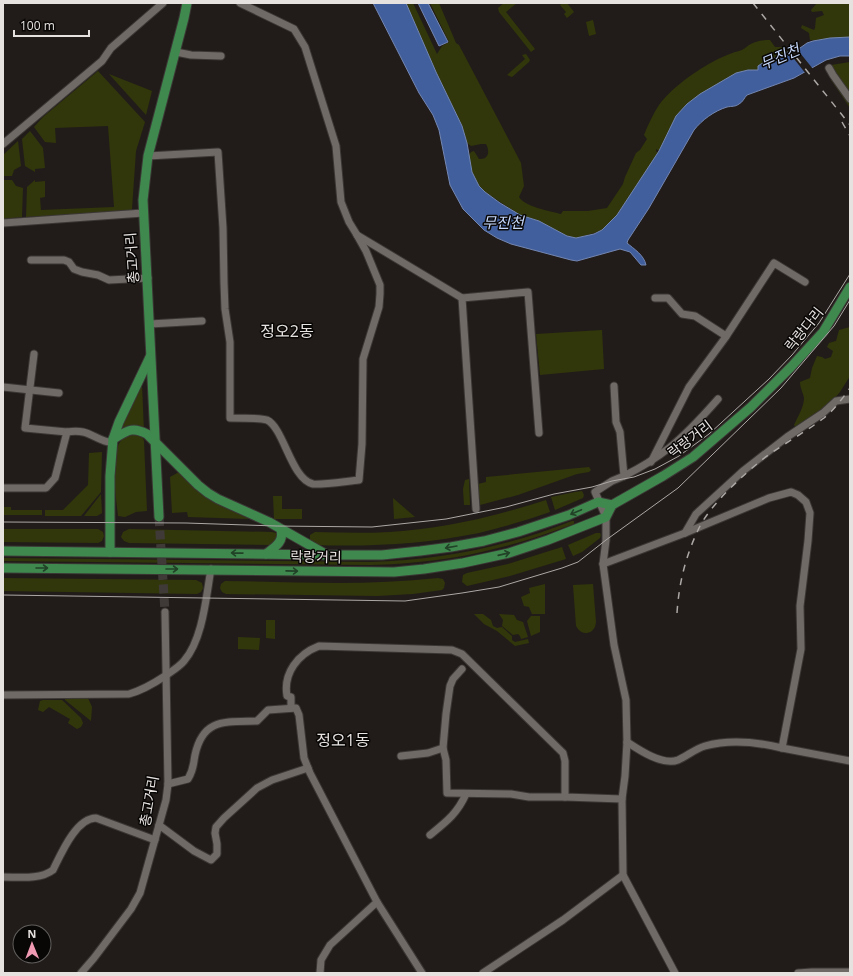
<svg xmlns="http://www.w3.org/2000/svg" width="853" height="976" font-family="'Open Sans','Noto Sans KR',sans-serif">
<rect width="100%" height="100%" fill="#211c19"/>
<g fill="#31370b">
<path d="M406 3H413L437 54 442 46 449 42 430 3H439L456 43 459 45 521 163 524 186 519 197C525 207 550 211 561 214L563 211H588L607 208 623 184 625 177 636 153 640 150 647 139 644 135C648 125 653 114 659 105 674 84 714 57 739 51 743 50 746 47 749 45 756 41 762 40 770 40L775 47H784L788 52 758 66V70H748L736 73 687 104 676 116 659 151 656 149V151L658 153 617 215 602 230 594 233 576 238 567 236 539 221 520 215 485 192 479 186 472 172 469 155 471 152 474 151 479 159C489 160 490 151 486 144H481L471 146 467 143 462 126 436 72Z"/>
<polygon points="504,3 517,3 506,12 535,49 531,52 499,12 498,8"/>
<polygon points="562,3 567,3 574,12 567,18 564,14 566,12 560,5"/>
<path d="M817 3H850V37C842 37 815 41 810 40L809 33 801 28 802 25 814 30 815 28 816 18 824 15 822 11 812 12 811 10Z"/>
<polygon points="593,20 596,34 589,36 586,22"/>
<polygon points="526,54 530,60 529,62 512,77 507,75 525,59 522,55"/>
<polygon points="850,62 850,108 831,80 831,65"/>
<polygon points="98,71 145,122 136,151 132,209 130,211 26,217 27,187 35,180 35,182 45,181 45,197 40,198 41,210 114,207 108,126 55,128 56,143 45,142 34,127 43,117"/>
<polygon points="109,74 152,91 146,115"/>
<polygon points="30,131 43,148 45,168 35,169 35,172 25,166 22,139"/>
<polygon points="18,141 21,166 14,170 12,176 3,176 3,155"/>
<polygon points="3,180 12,180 16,186 23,188 22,217 3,219"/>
<path d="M850 327V376L840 392 831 402 822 410 796 428 794 425C798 416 804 407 804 398 803 392 800 388 800 382L810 378 812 368 817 356 822 357 825 359 831 357 833 351 827 347 829 343 836 341 839 330Z"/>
<polygon points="602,330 604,369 540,375 536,334"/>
<polygon points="142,385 144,431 123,429 122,427"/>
<path d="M136 434 143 438 144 441 147 511 136 512 125 517 118 516C116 498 110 457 120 442 124 436 129 435 136 434Z"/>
<polygon points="102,452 101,492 81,516 45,516 45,510 63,510 88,485 89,453"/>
<polygon points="589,467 591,470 589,472 577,474 518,495 480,505 478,484 486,482 486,477"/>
<path d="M179 472C199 495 222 506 249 519L188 517 187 512 172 513 170 477Z"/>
<polygon points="469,479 470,505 464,505 463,489 465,480"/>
<polygon points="582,491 584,495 583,498 555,510 551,497 575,492"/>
<polygon points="101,494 102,513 97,516 84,516"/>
<polygon points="273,496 282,496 282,509 302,509 302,519 274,519"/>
<polygon points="393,498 415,517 394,519"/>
<path d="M546 500 550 512C527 520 503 527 479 533 425 544 370 547 315 545L310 541V535L315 532C350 533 386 534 421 529 464 524 505 513 546 500Z"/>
<polygon points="3,507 11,507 11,510 42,510 42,515 3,515"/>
<path d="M572 521H574V524C549 533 524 542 498 548 457 559 413 564 370 565L3 561V558L370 562C440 560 507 547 572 521Z"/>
<polygon points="3,529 98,529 103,532 104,536 102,541 98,543 3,542"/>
<polygon points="129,529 272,532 276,533 279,538 272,545 129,543 124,541 121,537 123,532"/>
<polygon points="596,533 600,533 601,535 600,538 582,552 573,556 568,545"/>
<polygon points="562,547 566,559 510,576 467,586 462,582 463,575 467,573 508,564"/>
<polygon points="3,578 196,580 202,583 203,588 201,592 197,594 3,591"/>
<path d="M438 578 443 579 445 583 444 588 442 590 413 594 377 596 226 594 222 592 220 588 221 584 225 581C296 582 368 586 438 578Z"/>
<polygon points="545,584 545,614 532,614 529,607 524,606 521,597 530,593 529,588"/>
<path d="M593 584 596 622 595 627 592 631C585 635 580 633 576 626L573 585Z"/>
<polygon points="474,614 483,614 491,620 493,626 497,628 502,627 512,636 512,640 515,642 528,639 529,643 515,646 497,631 484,624"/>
<polygon points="499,614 514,615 517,620 523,622 528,637 521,639 520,636 518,634 513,635 502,626 503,620"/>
<polygon points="531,616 540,616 540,632 531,636 527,621"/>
<polygon points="266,620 275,620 275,639 266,638"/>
<polygon points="238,637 260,638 259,650 238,649"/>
<polygon points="65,697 88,698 92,707 91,721 65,700"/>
<polygon points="43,700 62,700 81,718 83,723 81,727 77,729 68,723 70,719 49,707 43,712 38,710 40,701"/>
</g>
<g fill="#425f9d" stroke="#7386b1">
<path d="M373 3H406L436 72 462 126 467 143 472 172 479 186 485 192 500 203 520 215 539 221 567 236 576 238 594 234 602 230 617 215 659 151 676 116 687 104 700 94 736 73 748 70H758V66L761 64 788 52 800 48 807 43 813 41 830 38 850 37V56H840L826 60 794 78 747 95C744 98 743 102 739 104 735 107 732 106 727 107 714 111 702 120 694 130L649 208 628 240 627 243C634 249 644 255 646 265H641L630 252 620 249 577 261 571 260 511 244 497 238 484 230 463 209 450 185 439 130 433 115 419 93Z"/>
<polygon points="418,3 428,3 448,42 439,46"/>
</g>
<polygon fill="#211c19" points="796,48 813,69 806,74 787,50"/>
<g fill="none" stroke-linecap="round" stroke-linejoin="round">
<polyline stroke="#3f3a37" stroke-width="9" stroke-dasharray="9 4.5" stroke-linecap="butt" points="159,517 165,612"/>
<g stroke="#3b3735" stroke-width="9">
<g id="minor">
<polyline points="240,3 294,29 305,47 336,146 341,202 349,222 357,235 462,298 528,292 539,433"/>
<polyline points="176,52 191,55 221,56"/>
<polyline points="829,68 833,75 850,99"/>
<polyline points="3,144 102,61 111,48 163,3"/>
<path d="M148 156 218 152 223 228 224 283 225 309 230 342V418C238 418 261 418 267 420 284 428 291 479 313 484 322 485 348 481 359 480L362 444 363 359 379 307 380 294V285L366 251 357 235"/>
<polyline points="3,223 143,213"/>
<polyline points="31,260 64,260 69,262 74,269 82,272 98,275 109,280 148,278"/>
<polyline points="462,298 476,509"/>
<polyline points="655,298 668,298 682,314 695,316 726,336"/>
<polyline points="150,324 202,321"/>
<polyline points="34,354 25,428 67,432"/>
<polyline points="614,386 616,422 620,432 624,476 612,481 595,492 606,517 606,540 603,564 614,645 626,700 627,742 625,776 622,799 623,875 675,973"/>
<polyline points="3,387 59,393"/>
<polyline points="651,462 689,387 725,338 774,263 805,282"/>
<path d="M624 476C640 468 655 459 669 448 687 434 703 416 718 399"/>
<path d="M3 488H46L55 478 67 432C90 428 93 440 113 443"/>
<polyline points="685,533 696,514 743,471 787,437 823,413 836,401 850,399"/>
<polyline points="603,564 685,533 769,498 791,492 798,495 806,502 810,513 808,541 800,606 801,649 782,748 850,761"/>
<polyline points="462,669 453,679 450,686 446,714 443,748 446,760 447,793 511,794 529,797 565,797"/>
<path d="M3 695 129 694C143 690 153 684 165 676 172 671 179 667 184 661 203 639 206 597 211 569"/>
<path d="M291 708V697L287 696C283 673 298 654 319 646L452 650 462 654 563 753 565 761V797L622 799"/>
<path d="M627 742C639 750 663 766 678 760 687 756 695 749 705 746 730 739 757 742 782 748"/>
<polyline points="401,756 428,753 443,748"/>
<path d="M168 784 188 779C194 769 193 765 195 755 203 718 225 722 257 721L268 710 296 708 299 715 304 758 310 773 377 902 330 945 321 960 320 973"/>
<polyline points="159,825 194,851 211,860 217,854 217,844 215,833 216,827 224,818 257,788 272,780 308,768"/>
<path d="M430 835C446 822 457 814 466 794"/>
<path d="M3 877C19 877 40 880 53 870 61 854 76 818 96 818L155 840"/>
<polyline points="377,902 422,973"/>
<polyline points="81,973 94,958 131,909 140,893 166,800 168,784 165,612"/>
<polyline points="483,973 563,920 623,875"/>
<polyline points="798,973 812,972 850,972"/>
</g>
</g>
<g stroke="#3b3735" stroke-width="11">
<g id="major">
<path d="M113 439C127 431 132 426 147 434L198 485 208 493 218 499 269 522 327 555"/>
<polyline points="159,517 143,200 148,156 184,18 187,3"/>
<polyline points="3,551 328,555 382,555 420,551 451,547 484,541 518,532 569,515 598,502 612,505"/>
<polyline points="110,552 110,476 113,439 119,422 150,357"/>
<path d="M266 554C275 547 284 542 281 530"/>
<polyline points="3,568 394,572 424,569 463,563 509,553 548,540 606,517 612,505 663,476 693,457 751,407 791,367 823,332 850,287"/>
</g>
</g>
<use href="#minor" stroke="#706a66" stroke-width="7"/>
<use href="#major" stroke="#3f894f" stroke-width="9"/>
<g stroke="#aca8a6" stroke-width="1">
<polyline points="3,522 186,523 276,526 372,527 446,519 506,507 554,494 592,487 612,481 634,477 655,469 679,456 709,434 769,379 792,355 819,323 850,274"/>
<polyline points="3,595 405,601 462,593 499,587 562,568 578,562 606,540 678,488 781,388 834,326 850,300"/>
</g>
<g stroke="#aca8a6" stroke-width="1.5" stroke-dasharray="7 7" stroke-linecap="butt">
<polyline points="753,3 850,125"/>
<polyline points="842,122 850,136"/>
<path d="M677 613C679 582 686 555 699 528 710 505 743 475 763 459 783 444 804 433 824 418 834 410 842 399 850 388"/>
</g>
</g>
<defs><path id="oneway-shaft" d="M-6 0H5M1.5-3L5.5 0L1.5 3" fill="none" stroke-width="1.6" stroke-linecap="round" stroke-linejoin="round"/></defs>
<g stroke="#214227">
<use href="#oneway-shaft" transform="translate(576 512) rotate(157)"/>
<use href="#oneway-shaft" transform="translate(451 547) rotate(170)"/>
<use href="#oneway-shaft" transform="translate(237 553) rotate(-179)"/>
<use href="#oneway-shaft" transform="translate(504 554) rotate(-13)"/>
<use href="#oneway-shaft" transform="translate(42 568)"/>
<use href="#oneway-shaft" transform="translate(172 569)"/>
<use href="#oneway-shaft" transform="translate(292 571) rotate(1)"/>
</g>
<g text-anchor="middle" stroke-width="3" stroke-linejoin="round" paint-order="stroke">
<g font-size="14" fill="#e6e2e0" stroke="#090706">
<text transform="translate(132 258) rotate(-94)" y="5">총고거리</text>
<text transform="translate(804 329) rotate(-51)" y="5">락랑다리</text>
<text transform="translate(690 439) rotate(-37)" y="5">락랑거리</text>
<text transform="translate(316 557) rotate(1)" y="5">락랑거리</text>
<text transform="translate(149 801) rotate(-80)" y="5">총고거리</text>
</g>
<g font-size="15" font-style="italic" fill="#c4d6fa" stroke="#090706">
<text transform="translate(780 57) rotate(-23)" y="5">무진천</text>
<text x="503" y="228">무진천</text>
</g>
<g font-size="16" fill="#e6e2e0" stroke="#090706">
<text x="287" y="337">정오2동</text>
<text x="343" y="746">정오1동</text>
</g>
</g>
<rect width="853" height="976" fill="none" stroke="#e6e2e0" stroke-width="8"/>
<g transform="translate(32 944) rotate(359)"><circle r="19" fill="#090706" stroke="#615f5d"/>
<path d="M0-3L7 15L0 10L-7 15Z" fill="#f19ab3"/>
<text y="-6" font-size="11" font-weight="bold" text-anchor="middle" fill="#e6e2e0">N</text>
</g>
<path d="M14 30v6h75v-6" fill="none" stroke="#e6e2e0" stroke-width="2"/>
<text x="20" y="30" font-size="12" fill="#e6e2e0" stroke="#090706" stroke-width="3" paint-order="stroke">100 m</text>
</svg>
